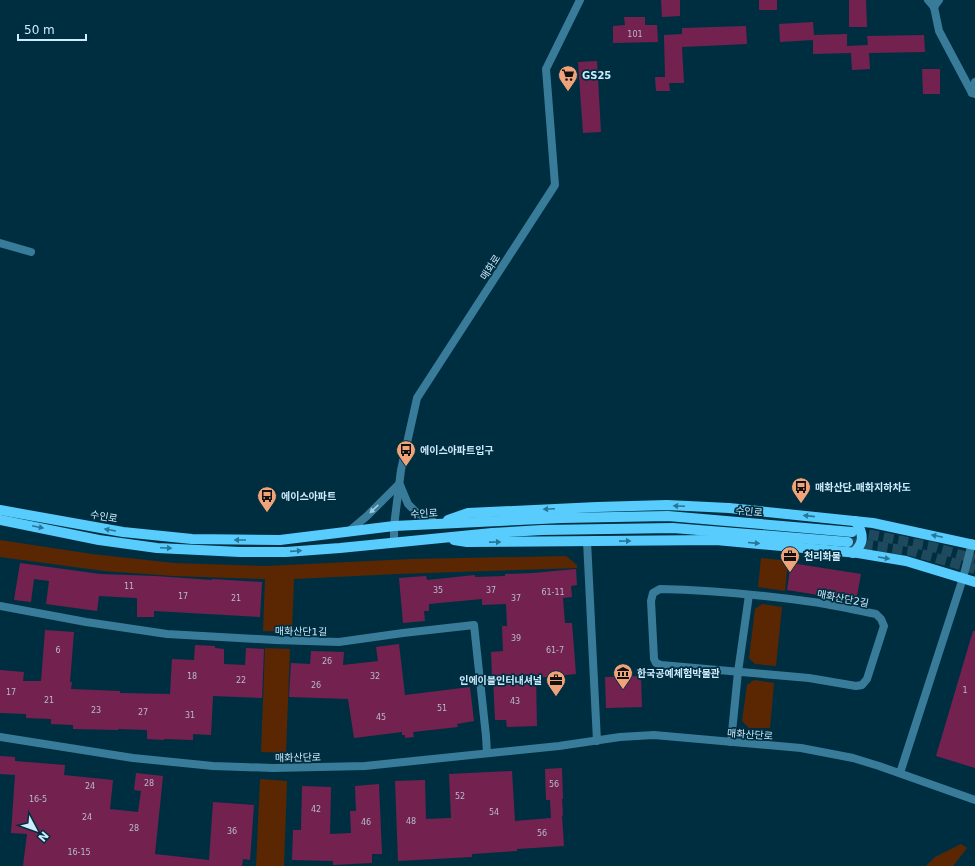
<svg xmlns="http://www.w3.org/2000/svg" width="975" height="866" font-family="'DejaVu Sans','Noto Sans KR',sans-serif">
<rect width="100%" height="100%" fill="#002e41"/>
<g fill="#5b2702">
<polygon points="0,540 92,554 174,563 265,566 412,559 566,556 577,565 577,568 397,574 294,579 292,632 263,631 265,579 173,576 104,571 0,557"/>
<polygon points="761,558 788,561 785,591 758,587"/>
<polygon points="762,604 782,607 776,666 755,664 749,658 755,609"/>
<polygon points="265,648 290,649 286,753 261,752"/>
<polygon points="754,680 774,683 770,728 749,728 742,721 747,685"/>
<polygon points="260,779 287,781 284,866 256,866"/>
<polygon points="961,844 967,848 953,866 926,866 935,857"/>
</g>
<g fill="#73224f">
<polygon points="661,0 680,0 680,16 662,17"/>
<rect x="759" y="0" width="18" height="10"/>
<polygon points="849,0 866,0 867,27 849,27"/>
<polygon points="624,17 645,17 645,25 657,25 658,42 613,43 613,26 625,25"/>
<polygon points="813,22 814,35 847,34 847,46 868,45 867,36 924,35 925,52 869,53 870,69 852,70 851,53 813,54 813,40 780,42 779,24"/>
<polygon points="746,26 747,44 682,47 684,83 669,83 670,91 656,91 655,77 665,77 664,35 682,34 682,28"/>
<polygon points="597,61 601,132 583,133 578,62"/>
<polygon points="922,69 940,69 940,94 923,94"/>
<polygon points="20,563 100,574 155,576 212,580 212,579 262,582 260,617 154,611 154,617 137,617 137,598 99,596 97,611 46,604 49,581 34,579 31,602 14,600"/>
<polygon points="791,563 861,574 856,601 787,590"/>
<polygon points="576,569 577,585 571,586 572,597 563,598 565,623 572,623 576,674 536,678 537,726 507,727 506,720 495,720 493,677 492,677 491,652 503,651 502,626 507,626 506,604 482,605 482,599 429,604 429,611 424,611 425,621 403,623 399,578 426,576 427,580 475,575 475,577 505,576 505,574 533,573"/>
<polygon points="45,630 74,632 70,682 72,682 71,689 120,691 120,693 170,694 172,659 194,660 195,645 215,646 215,648 224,649 224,664 245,665 246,648 264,649 262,698 213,696 211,735 193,734 193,740 164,739 164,740 147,739 147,730 118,729 118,730 73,729 73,725 51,724 51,719 26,718 26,714 0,713 0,670 24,672 23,681 41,681"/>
<polygon points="973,631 975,631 975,768 936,756"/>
<polygon points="399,644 405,695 470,687 474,721 457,724 458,727 413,732 414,737 405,738 405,735 402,735 402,732 354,738 348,699 289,697 291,663 310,664 311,651 344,652 343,665 378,661 376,647"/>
<polygon points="641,676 642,707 606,708 605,677"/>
<polygon points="0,756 15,757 15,761 65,765 64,775 113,780 110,809 138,812 141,791 134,790 136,773 163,776 155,854 209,860 213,802 254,805 250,860 243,859 242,866 23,866 27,834 11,833 15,775 0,774"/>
<polygon points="562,768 563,799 562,799 563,815 562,816 564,846 517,849 517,851 472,854 472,857 398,861 395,781 425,780 426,819 451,818 449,774 512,771 515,821 551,818 550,800 546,800 545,769"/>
<polygon points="379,784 382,854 372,854 372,863 333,865 333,861 292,860 293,830 301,830 302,786 331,787 330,834 351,833 350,811 356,811 355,786"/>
</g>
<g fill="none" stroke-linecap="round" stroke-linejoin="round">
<g stroke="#1f4a5d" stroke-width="10" stroke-dasharray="10 5" stroke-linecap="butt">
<polyline points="854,532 872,535 933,547 975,559"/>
<polyline points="848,542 911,551 975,569"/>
</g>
<g stroke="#387c9a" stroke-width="8">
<polyline points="928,0 934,7 939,0"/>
<polyline points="934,7 939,31 972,93 975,94"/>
<polyline points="972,93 975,82"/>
<polyline points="0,243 31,252"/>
<polyline points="587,541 597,741"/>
<path d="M660 589C711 590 762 595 813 602 834 605 855 610 876 614L881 619 884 626 867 679 862 685 856 686 809 678 661 665 656 663 654 659 651 601 653 593Z"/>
<polyline points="0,606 86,622 167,634 275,640 339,642 403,633 474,625 486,736 487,753"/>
<polyline points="0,737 133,758 213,766 273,768 365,766 559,746 620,737 654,735 801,748 853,758 879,766 975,800"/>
<polyline points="731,742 738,672 749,595"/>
<polyline points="900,773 963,578 972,543"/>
</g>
<g stroke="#387c9a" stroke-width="8">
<polyline points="400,485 408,504 417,513 438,524"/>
<polyline points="348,532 367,516 399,484"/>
<polyline points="394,543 394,526 401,470 417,398 555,185 546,69 580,0"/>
</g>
<g stroke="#58ccfd" stroke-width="10">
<polyline points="0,510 123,532 192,539 280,540 394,526 562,518 668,516 852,532"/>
<polyline points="0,520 99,540 157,548 240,552 286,552 340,548 492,533 542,530 673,528 848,542"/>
<polyline points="448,520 468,513 597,507 667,505 729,508 873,523 975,545"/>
<polyline points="454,540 467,542 716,540 858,553 906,561 975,582"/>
<path d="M853 553C865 543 864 533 855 521"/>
</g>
</g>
<defs><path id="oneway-solid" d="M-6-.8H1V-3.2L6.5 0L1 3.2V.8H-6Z"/></defs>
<g fill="#287596">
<use href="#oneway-solid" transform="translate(679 506) rotate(-177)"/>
<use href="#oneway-solid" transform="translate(549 509) rotate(177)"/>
<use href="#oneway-solid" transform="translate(809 516) rotate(-174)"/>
<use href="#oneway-solid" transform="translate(38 527) rotate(12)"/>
<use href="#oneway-solid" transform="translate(110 530) rotate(-170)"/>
<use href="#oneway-solid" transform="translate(937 536) rotate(-168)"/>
<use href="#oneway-solid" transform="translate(240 540) rotate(-180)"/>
<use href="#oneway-solid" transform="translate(625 541) rotate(-1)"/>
<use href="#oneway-solid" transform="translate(495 542) rotate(-1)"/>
<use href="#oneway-solid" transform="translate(754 543) rotate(5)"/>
<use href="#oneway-solid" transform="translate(166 548) rotate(3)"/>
<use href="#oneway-solid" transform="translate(296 551) rotate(-4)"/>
<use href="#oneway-solid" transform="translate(884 558) rotate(9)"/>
</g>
<use fill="#a0cadf" href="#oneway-solid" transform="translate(374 509) rotate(136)"/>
<defs>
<g id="supermarket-pin" transform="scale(1)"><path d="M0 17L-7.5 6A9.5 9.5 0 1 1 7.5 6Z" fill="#f0a378" stroke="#002e41"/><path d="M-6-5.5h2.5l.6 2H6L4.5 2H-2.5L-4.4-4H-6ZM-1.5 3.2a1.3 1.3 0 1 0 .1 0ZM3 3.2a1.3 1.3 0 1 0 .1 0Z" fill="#111"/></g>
<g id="bus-pin" transform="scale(1)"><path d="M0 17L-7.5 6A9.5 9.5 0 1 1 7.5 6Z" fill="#f0a378" stroke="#002e41"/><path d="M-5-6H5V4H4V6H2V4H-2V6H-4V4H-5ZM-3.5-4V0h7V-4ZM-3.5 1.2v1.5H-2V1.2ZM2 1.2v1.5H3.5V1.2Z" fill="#111"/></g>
<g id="office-pin" transform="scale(1)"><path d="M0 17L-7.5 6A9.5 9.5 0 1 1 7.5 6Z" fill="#f0a378" stroke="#002e41"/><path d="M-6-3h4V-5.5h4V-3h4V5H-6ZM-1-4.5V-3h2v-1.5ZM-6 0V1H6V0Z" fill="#111"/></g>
<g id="museum-pin" transform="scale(1)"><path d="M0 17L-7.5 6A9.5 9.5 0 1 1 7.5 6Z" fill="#f0a378" stroke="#002e41"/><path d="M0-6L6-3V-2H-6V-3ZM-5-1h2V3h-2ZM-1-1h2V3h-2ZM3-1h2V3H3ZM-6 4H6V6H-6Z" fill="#111"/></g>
</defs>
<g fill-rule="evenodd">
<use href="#supermarket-pin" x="568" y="75"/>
<use href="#bus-pin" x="406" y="450"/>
<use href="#bus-pin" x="801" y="487"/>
<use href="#bus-pin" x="267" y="496"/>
<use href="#office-pin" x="790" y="556"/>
<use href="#museum-pin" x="623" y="673"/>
<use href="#office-pin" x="556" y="680"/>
</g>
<g text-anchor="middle" stroke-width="3.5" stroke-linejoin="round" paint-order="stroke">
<g font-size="8" fill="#b6bad1">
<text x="635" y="37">101</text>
<text x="129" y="589">11</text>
<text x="438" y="593">35</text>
<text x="491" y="593">37</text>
<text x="553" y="595">61-11</text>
<text x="183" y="599">17</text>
<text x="236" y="601">21</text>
<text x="516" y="601">37</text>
<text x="516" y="641">39</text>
<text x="58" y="653">6</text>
<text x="555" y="653">61-7</text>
<text x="327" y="664">26</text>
<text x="192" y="679">18</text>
<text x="375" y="679">32</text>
<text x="241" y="683">22</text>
<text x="316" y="688">26</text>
<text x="965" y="693">1</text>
<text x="11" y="695">17</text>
<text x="49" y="703">21</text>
<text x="515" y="704">43</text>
<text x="442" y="711">51</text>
<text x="96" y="713">23</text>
<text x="143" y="715">27</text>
<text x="190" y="718">31</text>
<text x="381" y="720">45</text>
<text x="149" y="786">28</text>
<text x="554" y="787">56</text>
<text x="90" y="789">24</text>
<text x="460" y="799">52</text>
<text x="38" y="802">16-5</text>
<text x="316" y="812">42</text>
<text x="494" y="815">54</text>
<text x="87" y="820">24</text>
<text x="411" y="824">48</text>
<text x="366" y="825">46</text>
<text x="134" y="831">28</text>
<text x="232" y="834">36</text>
<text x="542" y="836">56</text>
<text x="79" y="855">16-15</text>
</g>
<g font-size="10" font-weight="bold" fill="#cdecfc" stroke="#002e41" text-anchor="start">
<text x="582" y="79">GS25</text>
<text x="420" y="454">에이스아파트입구</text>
<text x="815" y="491">매화산단.매화지하차도</text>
<text x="281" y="500">에이스아파트</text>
<text x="804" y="560">천리화물</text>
<text x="637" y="677">한국공예체험박물관</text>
<text x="542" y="684" text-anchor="end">인에이블인터내셔널</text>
</g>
<g font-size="10" fill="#cdecfc" stroke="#002e41">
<text transform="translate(490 267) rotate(-57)" y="4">매화로</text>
<text transform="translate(749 511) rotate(5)" y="4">수인로</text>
<text transform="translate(424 513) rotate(-3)" y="4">수인로</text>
<text transform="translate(104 516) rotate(10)" y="4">수인로</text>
<text transform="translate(843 598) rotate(11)" y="4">매화산단2길</text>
<text transform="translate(301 631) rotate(1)" y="4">매화산단1길</text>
<text transform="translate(750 734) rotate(4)" y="4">매화산단로</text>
<text transform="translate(298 757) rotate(-1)" y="4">매화산단로</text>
</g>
</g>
<g transform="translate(36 830) rotate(131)" stroke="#002e41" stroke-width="3" paint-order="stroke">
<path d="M0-3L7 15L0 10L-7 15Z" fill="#cdecfc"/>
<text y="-6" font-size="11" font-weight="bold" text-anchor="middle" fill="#cdecfc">N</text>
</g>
<path d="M18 34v6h68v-6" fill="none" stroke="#cdecfc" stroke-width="2"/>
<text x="24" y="34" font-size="12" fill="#cdecfc" stroke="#002e41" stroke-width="3" paint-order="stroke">50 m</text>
</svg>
